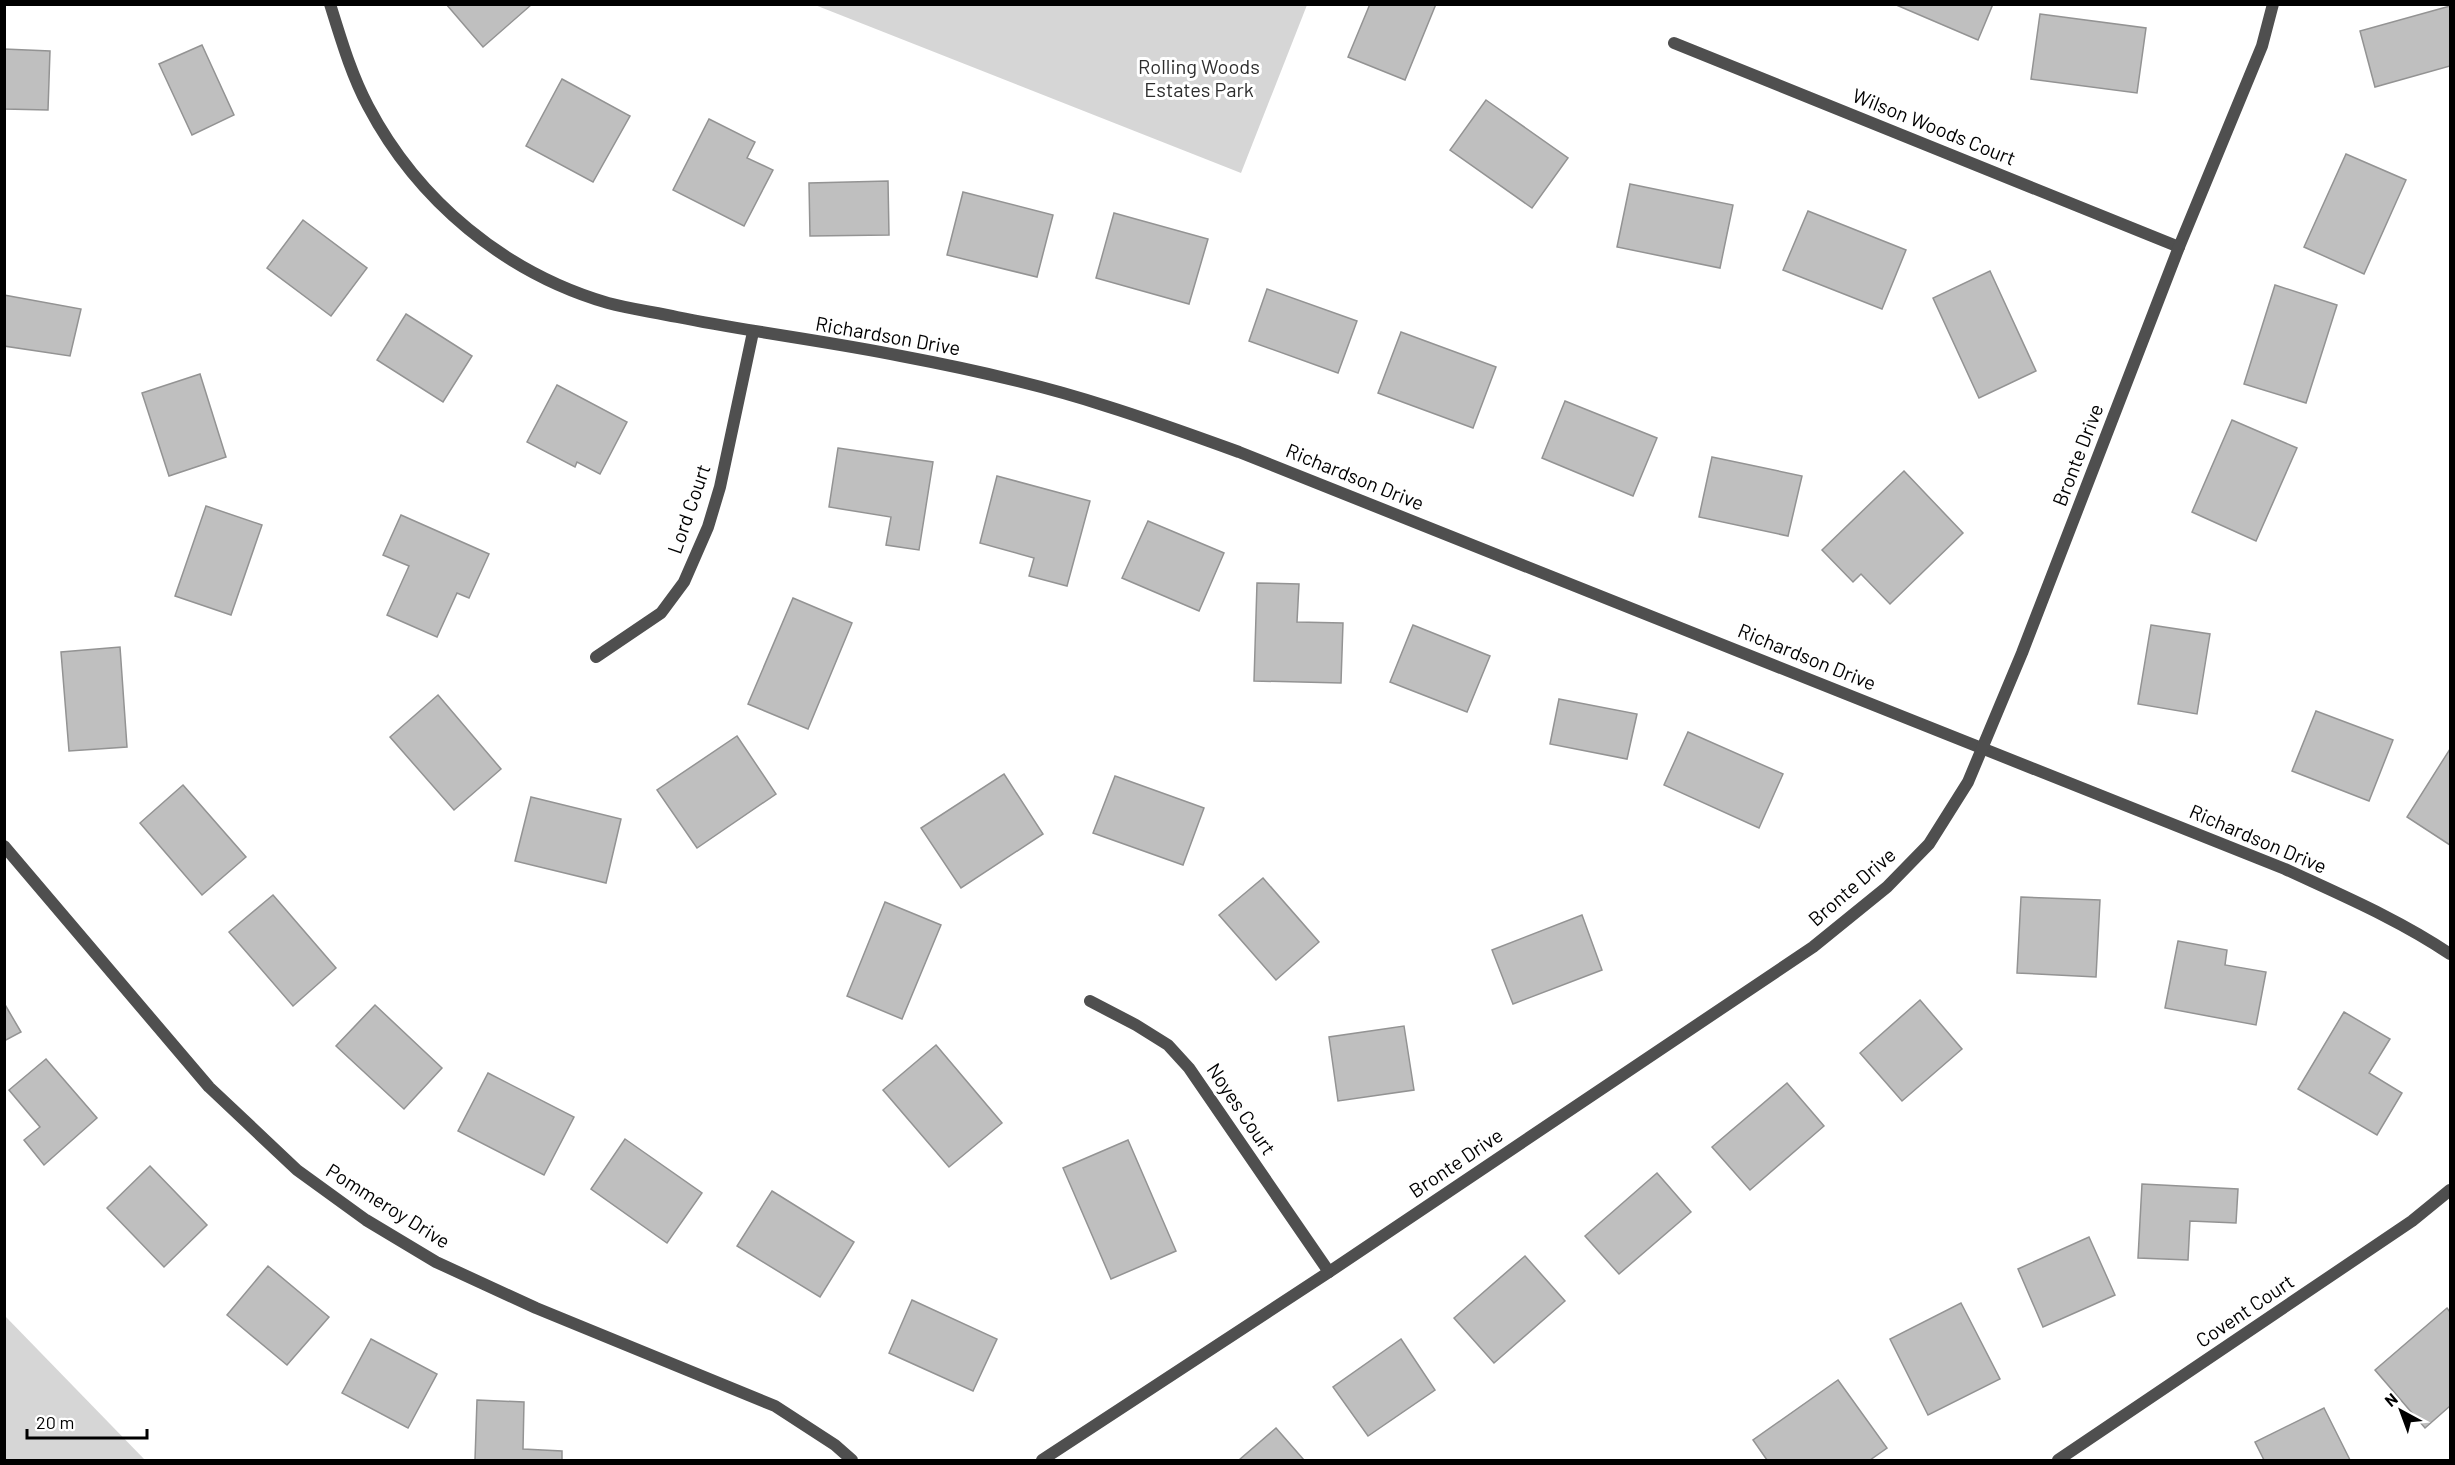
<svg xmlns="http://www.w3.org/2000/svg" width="2455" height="1465" font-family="Barlow,sans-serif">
<rect width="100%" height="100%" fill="#fff"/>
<g fill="#d6d6d6">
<polygon points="815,5 1307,5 1241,173"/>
<polygon points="4,1316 5,1316 145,1460 5,1460"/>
</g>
<g fill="#bfbfbf" stroke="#939393" stroke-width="1.5">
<polygon points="446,4 531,4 531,5 483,47"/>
<polygon points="1370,4 1436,4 1405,80 1348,57"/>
<polygon points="1894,4 1993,4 1978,40"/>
<polygon points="2450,6 2450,66 2375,87 2360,31"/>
<polygon points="2040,14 2146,28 2137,93 2031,79"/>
<polygon points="202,45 234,115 192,135 159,64"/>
<polygon points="4,49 50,51 48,110 4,109"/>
<polygon points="562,79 630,116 593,182 526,146"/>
<polygon points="1486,100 1568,158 1532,208 1450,150"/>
<polygon points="709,119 755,142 747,158 773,170 744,226 673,190"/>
<polygon points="2346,154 2406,180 2364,274 2304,247"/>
<polygon points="888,181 889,235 810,236 809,183"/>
<polygon points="1630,184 1733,205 1720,268 1617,247"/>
<polygon points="963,192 1053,215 1037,277 947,255"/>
<polygon points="1808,211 1906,250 1882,309 1783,270"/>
<polygon points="1114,213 1208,239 1189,304 1096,278"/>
<polygon points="303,220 367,268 331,316 267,268"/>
<polygon points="1990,271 2036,371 1979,398 1933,298"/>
<polygon points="2275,285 2337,305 2306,403 2244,384"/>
<polygon points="1267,289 1357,321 1338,373 1249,341"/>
<polygon points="4,295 81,309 70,356 4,346"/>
<polygon points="406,314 472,356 443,402 377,360"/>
<polygon points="1401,332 1496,367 1473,428 1378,393"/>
<polygon points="200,374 226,457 169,476 142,393"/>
<polygon points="557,385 627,422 600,474 577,462 575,467 527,442"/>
<polygon points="1565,401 1657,438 1633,496 1542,458"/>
<polygon points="2232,420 2297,448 2256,541 2192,512"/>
<polygon points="838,448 933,462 919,550 886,545 891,517 829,507"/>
<polygon points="1712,457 1802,476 1788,536 1699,517"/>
<polygon points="1904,471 1963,533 1890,604 1861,574 1853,582 1822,550"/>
<polygon points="997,476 1090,501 1067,586 1029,576 1034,558 980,543"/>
<polygon points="206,506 262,525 231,615 175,596"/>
<polygon points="401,515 489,554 469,598 457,593 437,637 387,615 409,566 383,555"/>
<polygon points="1148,521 1224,553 1199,611 1122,578"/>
<polygon points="1257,583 1299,584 1297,622 1343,623 1341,683 1254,681"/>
<polygon points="793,598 852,623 808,729 748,704"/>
<polygon points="1413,625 1490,656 1467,712 1390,682"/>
<polygon points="2151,625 2210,634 2197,714 2138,704"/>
<polygon points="120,647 127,747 69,751 61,652"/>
<polygon points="438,695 501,769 454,810 390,737"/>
<polygon points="1559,699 1637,714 1627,759 1550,744"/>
<polygon points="2316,711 2393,740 2369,801 2292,771"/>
<polygon points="1688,732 1783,774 1759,828 1664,785"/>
<polygon points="737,736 776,794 697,848 657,790"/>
<polygon points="2450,749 2450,845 2407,817"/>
<polygon points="1004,774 1043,834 961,888 921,828"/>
<polygon points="1115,776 1204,808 1183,865 1093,833"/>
<polygon points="183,785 246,857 202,895 140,823"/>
<polygon points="531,797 621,819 606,883 515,861"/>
<polygon points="1263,878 1319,942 1276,980 1219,915"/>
<polygon points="273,895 336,968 293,1006 229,932"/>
<polygon points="2021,897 2100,900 2096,977 2017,973"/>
<polygon points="885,902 941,925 902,1019 847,996"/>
<polygon points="1582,915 1602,970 1513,1004 1492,950"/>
<polygon points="2178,941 2227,950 2225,965 2266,972 2256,1025 2165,1008"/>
<polygon points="1920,1000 1962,1049 1902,1101 1860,1053"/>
<polygon points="4,1003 21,1032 4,1041"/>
<polygon points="375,1005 442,1068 404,1109 336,1046"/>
<polygon points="2344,1012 2390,1039 2369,1073 2402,1093 2377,1135 2298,1089"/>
<polygon points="1404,1026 1414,1090 1338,1101 1329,1037"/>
<polygon points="936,1045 1002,1123 949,1167 883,1090"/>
<polygon points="46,1059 97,1118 44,1165 24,1140 40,1127 9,1090"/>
<polygon points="488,1073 574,1117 544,1175 458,1131"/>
<polygon points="1787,1083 1824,1126 1750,1190 1712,1147"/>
<polygon points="625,1139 702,1193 667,1243 591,1189"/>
<polygon points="1128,1140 1176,1251 1111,1279 1063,1168"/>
<polygon points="150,1166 207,1225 164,1267 107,1208"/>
<polygon points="1657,1173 1691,1212 1619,1274 1585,1236"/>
<polygon points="2142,1184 2238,1189 2236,1223 2190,1221 2188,1260 2138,1258"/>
<polygon points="772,1191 854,1242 820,1297 737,1246"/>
<polygon points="2089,1237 2115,1295 2043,1327 2018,1269"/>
<polygon points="1525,1256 1565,1301 1494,1363 1454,1318"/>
<polygon points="268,1266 329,1317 287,1365 227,1315"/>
<polygon points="912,1300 997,1339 973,1391 889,1353"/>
<polygon points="1961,1303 2000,1379 1928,1415 1890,1339"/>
<polygon points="2447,1308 2450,1312 2450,1406 2425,1428 2375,1370"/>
<polygon points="371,1339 437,1374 408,1428 342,1393"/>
<polygon points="1401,1339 1435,1390 1368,1436 1333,1387"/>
<polygon points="1838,1380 1887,1448 1870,1460 1767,1460 1753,1440"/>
<polygon points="477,1400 524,1402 523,1449 562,1451 562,1460 475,1460"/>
<polygon points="2324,1408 2350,1460 2264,1460 2255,1442"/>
<polygon points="1276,1428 1304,1460 1239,1460"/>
</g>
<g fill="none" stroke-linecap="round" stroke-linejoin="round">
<g stroke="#4f4f4f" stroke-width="12">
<path d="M330 4C341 39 351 74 368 106 418 201 505 273 608 303 630 309 654 312 677 317 751 332 827 341 901 356 970 369 1039 384 1106 406 1151 420 1195 436 1239 452L2285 869C2341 895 2398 919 2450 954"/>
<polyline points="1674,43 2179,247"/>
<polyline points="596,657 661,613 684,582 708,527 720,487 753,332"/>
<polyline points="4,846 209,1087 297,1170 366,1220 436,1262 536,1308 775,1406 835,1445 852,1460"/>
<polyline points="1090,1001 1136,1025 1168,1045 1189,1068 1329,1272"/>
<polyline points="1042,1460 1329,1272 1813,947 1887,887 1929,844 1968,782 2022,653 2179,247 2262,46 2273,4"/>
<polyline points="2058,1460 2412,1221 2450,1190"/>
</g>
</g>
<g text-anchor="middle" stroke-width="6" stroke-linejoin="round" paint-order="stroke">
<g font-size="20" fill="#2d2d2d" stroke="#fff">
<text x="1199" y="74">Rolling Woods<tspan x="1199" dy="23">Estates Park</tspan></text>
</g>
<g font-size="20" fill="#000" stroke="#fff">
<text transform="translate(1934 127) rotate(22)" y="7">Wilson Woods Court</text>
<text transform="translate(888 336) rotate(10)" y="7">Richardson Drive</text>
<text transform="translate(2078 455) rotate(-69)" y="7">Bronte Drive</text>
<text transform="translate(1355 477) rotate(22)" y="7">Richardson Drive</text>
<text transform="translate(689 509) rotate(-71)" y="7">Lord Court</text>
<text transform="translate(1807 657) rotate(22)" y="7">Richardson Drive</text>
<text transform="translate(2258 839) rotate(23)" y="7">Richardson Drive</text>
<text transform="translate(1852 887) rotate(-41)" y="7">Bronte Drive</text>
<text transform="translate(1241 1109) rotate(56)" y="7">Noyes Court</text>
<text transform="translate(1456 1163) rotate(-34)" y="7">Bronte Drive</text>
<text transform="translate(388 1206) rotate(32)" y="7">Pommeroy Drive</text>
<text transform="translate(2245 1311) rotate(-34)" y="7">Covent Court</text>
</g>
</g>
<rect width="2455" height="1465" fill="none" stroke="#000000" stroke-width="12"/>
<g transform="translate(2401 1411) rotate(319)" stroke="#ffffff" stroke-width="4.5" paint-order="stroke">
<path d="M0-4.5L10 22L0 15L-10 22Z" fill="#000000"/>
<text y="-9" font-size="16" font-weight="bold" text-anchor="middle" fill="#000000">N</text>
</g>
<path d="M27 1429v9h120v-9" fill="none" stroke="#000000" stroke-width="3"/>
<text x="36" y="1429" font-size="18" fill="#000000" stroke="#ffffff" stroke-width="4.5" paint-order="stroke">20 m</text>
</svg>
